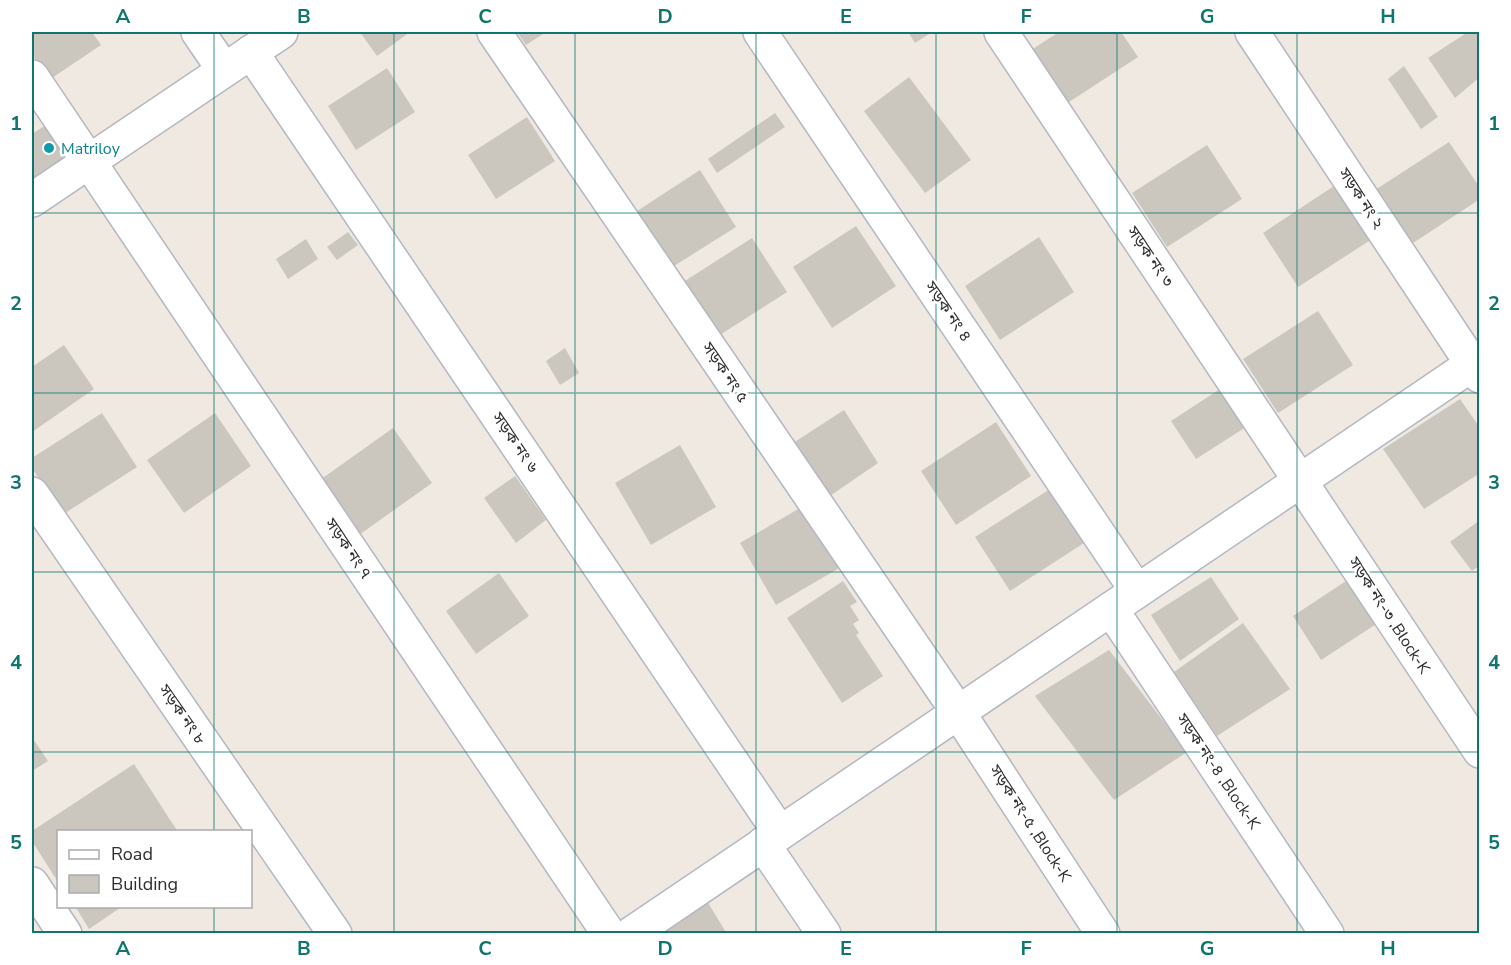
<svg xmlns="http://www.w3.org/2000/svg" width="1511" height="965" font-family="'Nunito Sans','Noto Sans Bengali',sans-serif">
<rect width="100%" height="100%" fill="#efe9e1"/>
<g fill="#cbc7bf">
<polygon points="32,32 92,32 101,45 49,80 32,54"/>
<polygon points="360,32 410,32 377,56"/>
<polygon points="517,32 546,32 526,45"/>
<polygon points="908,32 932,32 915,43"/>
<polygon points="1059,32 1121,32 1138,57 1063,106 1028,52"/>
<polygon points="1468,32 1480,32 1480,77 1455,98 1428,58"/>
<polygon points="1404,66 1438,117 1421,129 1388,79"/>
<polygon points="387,68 415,112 356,150 328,106"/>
<polygon points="909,77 971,160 925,193 864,111"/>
<polygon points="775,113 785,127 717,173 708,159"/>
<polygon points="527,117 555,161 496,199 468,155"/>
<polygon points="49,123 76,162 32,192 32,134"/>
<polygon points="1449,142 1480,188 1480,199 1410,245 1375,190"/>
<polygon points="1207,145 1242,199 1167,247 1132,193"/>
<polygon points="700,170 736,227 666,271 631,215"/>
<polygon points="1337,184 1372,239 1298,287 1263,233"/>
<polygon points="856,226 896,286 832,328 793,267"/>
<polygon points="348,232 358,245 337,260 327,247"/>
<polygon points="1039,237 1074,292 1000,340 965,286"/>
<polygon points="752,238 787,292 712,340 677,286"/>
<polygon points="306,239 318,259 288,279 276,259"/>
<polygon points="1318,311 1353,365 1278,413 1243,359"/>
<polygon points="64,345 94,389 32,432 32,367"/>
<polygon points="565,348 579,373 560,385 546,361"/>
<polygon points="1220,389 1246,427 1196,459 1171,421"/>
<polygon points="1460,399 1480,428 1480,473 1424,509 1383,449"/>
<polygon points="844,410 878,463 827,498 790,445"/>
<polygon points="102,413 137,467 62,515 32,468 32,458"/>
<polygon points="215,413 251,466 184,513 147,460"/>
<polygon points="996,422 1031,476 956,525 921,471"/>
<polygon points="393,428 432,483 359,535 320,480"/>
<polygon points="680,445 716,507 651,545 615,483"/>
<polygon points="515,476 546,520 516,543 484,498"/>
<polygon points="1050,489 1084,543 1010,591 975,537"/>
<polygon points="805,505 841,567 776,605 740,543"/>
<polygon points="1480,520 1480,565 1472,571 1450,542"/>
<polygon points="499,573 529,616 476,654 446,611"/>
<polygon points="1211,577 1239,619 1180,661 1151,615"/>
<polygon points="1352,577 1381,621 1321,660 1293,616"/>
<polygon points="843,581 857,602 850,606 859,620 853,624 859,633 856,635 883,676 842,703 787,618"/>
<polygon points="1243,623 1290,689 1217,736 1174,672"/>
<polygon points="1109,650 1187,752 1114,800 1035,696"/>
<polygon points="32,737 48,761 32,771"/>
<polygon points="134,764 178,832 58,832 58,882 32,841 32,831"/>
<polygon points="704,896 727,934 651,934"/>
<polygon points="75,906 123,906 89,929"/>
</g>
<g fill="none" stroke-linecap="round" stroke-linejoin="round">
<g stroke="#b4b7c1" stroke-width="36">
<g id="minor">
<polyline points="198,32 224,70"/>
<polyline points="494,32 958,712 1103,934"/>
<polyline points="760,32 1137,591"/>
<polyline points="1001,32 1480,751"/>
<polyline points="1252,32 1480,376"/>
<polyline points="251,52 780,833"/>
<polyline points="32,77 609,934"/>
<polyline points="32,200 281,32"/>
<polyline points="32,494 335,934"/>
<polyline points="1111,609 1327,934"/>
<polyline points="763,844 824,934"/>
<polyline points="32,884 65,934"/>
<polyline points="631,934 1480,359"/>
</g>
</g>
<use href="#minor" stroke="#fff" stroke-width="33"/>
</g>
<path fill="none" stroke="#0f766e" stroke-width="1.5" stroke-opacity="0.55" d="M214 32V832M394 32V934M575 32V934M756 32V934M936 32V934M1117 32V934M1297 32V934M32 213H1480M32 393H1480M32 572H1480M32 752H1480M214 906V934"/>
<circle fill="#0f9aa8" stroke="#fff" stroke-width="2" cx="49" cy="148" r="6"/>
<g text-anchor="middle" stroke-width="5" stroke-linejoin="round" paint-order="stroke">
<g font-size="16" fill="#0d838f" stroke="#fff" text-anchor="start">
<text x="61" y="154">Matriloy</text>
</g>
<g font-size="16" fill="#2e2e2e" stroke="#fff">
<text transform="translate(1362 198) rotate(57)" y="6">সড়ক নং ২</text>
<text transform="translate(1151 256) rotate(56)" y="6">সড়ক নং ৩</text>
<text transform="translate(949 311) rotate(56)" y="6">সড়ক নং ৪</text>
<text transform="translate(726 372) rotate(56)" y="6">সড়ক নং ৫</text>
<text transform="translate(516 442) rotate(56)" y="6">সড়ক নং ৬</text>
<text transform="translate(349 548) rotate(56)" y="6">সড়ক নং ৭</text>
<text transform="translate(1390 615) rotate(57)" y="6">সড়ক নং-৩ ,Block-K</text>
<text transform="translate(183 714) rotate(55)" y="6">সড়ক নং ৮</text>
<text transform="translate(1219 771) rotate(56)" y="6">সড়ক নং-৪ ,Block-K</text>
<text transform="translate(1031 823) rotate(57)" y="6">সড়ক নং-৫ ,Block-K</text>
</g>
</g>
<rect width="1511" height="965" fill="none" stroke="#ffffff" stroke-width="66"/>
<rect x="57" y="830" width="195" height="78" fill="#ffffff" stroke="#ababab" stroke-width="1.5"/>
<rect x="69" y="850" width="30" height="9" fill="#ffffff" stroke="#ababab" stroke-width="1.5"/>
<text x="111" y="860" font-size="18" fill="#2e2e2e">Road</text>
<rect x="69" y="875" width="30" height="18" fill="#cbc7bf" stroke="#ababab" stroke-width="1.5"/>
<text x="111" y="890" font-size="18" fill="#2e2e2e">Building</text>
<rect x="33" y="33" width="1445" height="899" fill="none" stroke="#0f766e" stroke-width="2"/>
<g font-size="20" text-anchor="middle" font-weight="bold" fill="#0f766e">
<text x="123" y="23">A</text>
<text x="304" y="23">B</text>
<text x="485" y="23">C</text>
<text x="665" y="23">D</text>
<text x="846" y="23">E</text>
<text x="1026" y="23">F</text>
<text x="1207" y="23">G</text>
<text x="1388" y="23">H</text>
<text x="16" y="130">1</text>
<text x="1494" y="130">1</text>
<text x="16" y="310">2</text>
<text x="1494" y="310">2</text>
<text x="16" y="489">3</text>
<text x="1494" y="489">3</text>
<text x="16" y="669">4</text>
<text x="1494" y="669">4</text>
<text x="16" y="849">5</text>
<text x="1494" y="849">5</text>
<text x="123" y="955">A</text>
<text x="304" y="955">B</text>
<text x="485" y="955">C</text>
<text x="665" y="955">D</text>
<text x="846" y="955">E</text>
<text x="1026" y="955">F</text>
<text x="1207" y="955">G</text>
<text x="1388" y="955">H</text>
</g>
</svg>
